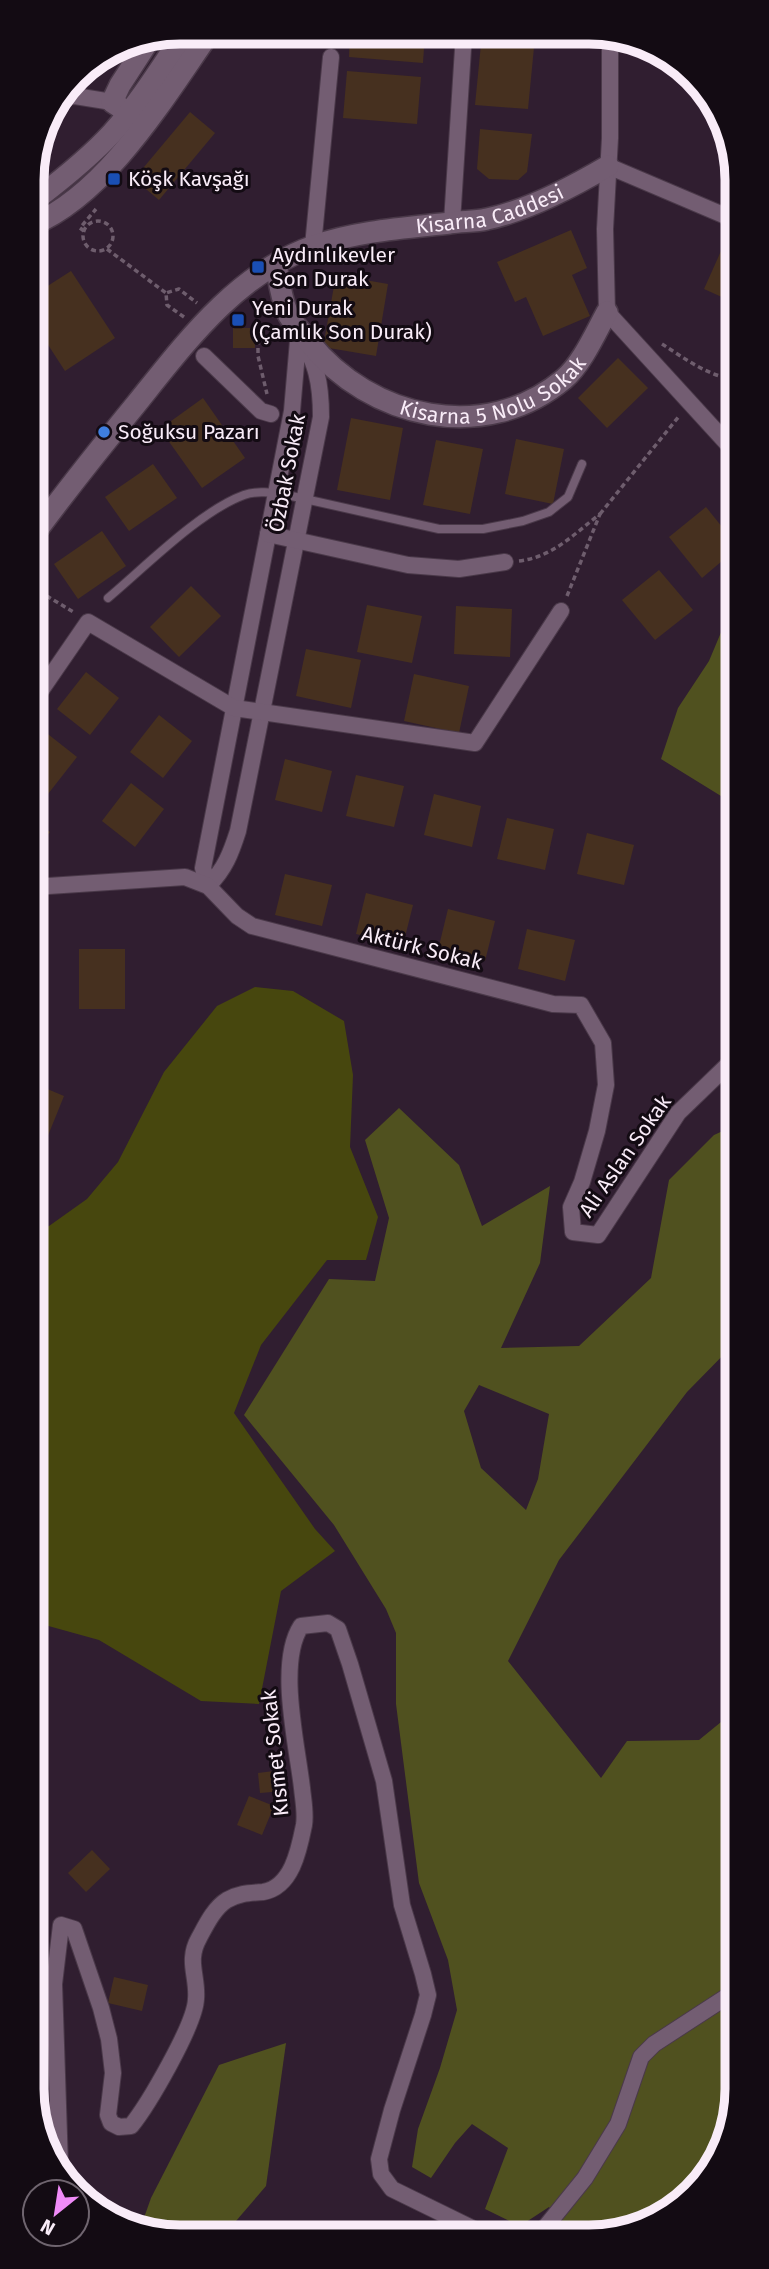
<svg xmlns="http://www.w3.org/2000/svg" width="769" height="2269" font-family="'Fira Sans',sans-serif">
<rect width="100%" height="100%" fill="#301e30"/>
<polygon fill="#47470e" points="255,987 293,991 344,1021 353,1075 350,1147 378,1217 366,1260 327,1260 261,1345 234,1413 315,1529 335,1551 281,1591 259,1704 201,1701 99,1640 34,1622 33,1231 49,1226 87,1199 118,1162 164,1072 217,1006"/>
<g fill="#50511f" fill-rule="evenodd">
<polygon points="735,599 736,791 721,796 661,759 678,708 709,661"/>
<path d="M399 1108 459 1165 482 1226 550 1186 540 1263 501 1348 579 1346 651 1278 669 1180 714 1135 736 1125V1342L687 1392 559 1560 508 1661 601 1778 627 1741 699 1740 737 1709V2098L701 2187 618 2235H573L549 2207 520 2226 485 2209 508 2148 472 2124 455 2143 431 2178 412 2167 418 2129 440 2068 457 2010 448 1960 419 1883 396 1704V1633L386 1609 334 1525 244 1415 329 1279 375 1281 389 1218 365 1140ZM479 1385 549 1414 538 1479 526 1510 481 1468 464 1411Z"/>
<polygon points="286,2043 266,2186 224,2235 151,2235 140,2229 151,2198 219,2065"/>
</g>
<g fill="#46301f">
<polygon points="350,33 425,33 423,63 349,57"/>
<polygon points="482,34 535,37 528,109 475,105"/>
<polygon points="347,71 421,77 417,124 343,118"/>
<polygon points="190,112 215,133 159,200 134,179"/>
<polygon points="480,129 532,134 527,172 518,180 489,179 477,169"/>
<polygon points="571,230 587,268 572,275 590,316 543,336 526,297 515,302 497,262"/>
<polygon points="721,251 735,257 735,303 704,289"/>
<polygon points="71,271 115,338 65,371 32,320 32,296"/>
<polygon points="336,275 388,284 376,356 323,347"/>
<rect x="233" y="328" width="22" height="20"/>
<polygon points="618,358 648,388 607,428 578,398"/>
<polygon points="203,398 245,458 202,488 160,429"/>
<polygon points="351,418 403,428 390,500 337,490"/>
<polygon points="516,439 564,449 553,504 505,494"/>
<polygon points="436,440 483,449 470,514 423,505"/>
<polygon points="153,464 177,498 129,531 105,497"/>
<polygon points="706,507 735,543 735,550 702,578 669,537"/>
<polygon points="102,531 126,566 78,599 54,564"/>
<polygon points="659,570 693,610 655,640 622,600"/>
<polygon points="191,586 221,616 179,657 150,627"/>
<polygon points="367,605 422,616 412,663 357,652"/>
<polygon points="456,606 512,609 510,657 454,654"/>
<polygon points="32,631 45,641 32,658"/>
<polygon points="306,649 361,660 351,708 296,696"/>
<polygon points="86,672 119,698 90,735 57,709"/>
<polygon points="414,674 469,686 459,733 404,721"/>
<polygon points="159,715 192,741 163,778 130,752"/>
<polygon points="44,731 77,757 48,794 33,782 33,746"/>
<polygon points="285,759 332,771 322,812 275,800"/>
<polygon points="356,775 404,786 394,827 346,816"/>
<polygon points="131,783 164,809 135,847 102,821"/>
<polygon points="434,794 481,806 472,847 424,835"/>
<polygon points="507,818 554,829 545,870 497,859"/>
<polygon points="33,819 50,832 33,854"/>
<polygon points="587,833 634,845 624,885 577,874"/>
<polygon points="285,874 332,885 322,926 275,915"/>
<polygon points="366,893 413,905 403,945 356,934"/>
<polygon points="448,909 495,921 485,961 438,950"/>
<polygon points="527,929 575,940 565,981 518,969"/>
<rect x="79" y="949" width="46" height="60"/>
<polygon points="33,955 45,955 46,1002 33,1003"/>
<polygon points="33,1083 64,1096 45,1143 33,1138"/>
<polygon points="282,1770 284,1791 260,1793 258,1773"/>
<polygon points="249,1796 274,1806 262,1835 237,1825"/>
<polygon points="92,1850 110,1869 86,1892 68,1873"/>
<polygon points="114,1977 148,1985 142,2011 108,2003"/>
</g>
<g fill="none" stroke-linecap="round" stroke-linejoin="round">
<g stroke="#4a3949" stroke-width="10">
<path id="lane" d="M108 598C145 567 200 511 244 495 257 490 274 493 287 495L439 529H483L523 521 549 512 568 497 582 464"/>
</g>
<g stroke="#4a3949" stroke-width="18">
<g id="street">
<polyline points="610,34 610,138 605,229 607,312 735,452"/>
<polyline points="60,97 75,96 112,102"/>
<polyline points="608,166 735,220"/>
<polyline points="452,222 464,33"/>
<polyline points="313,246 331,57"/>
<path d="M299 329C315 365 321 377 321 417L238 831C231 853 225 869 208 886L203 868 292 411Z"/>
<polyline points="204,356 261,411 271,414"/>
<polyline points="268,534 408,565 459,569 505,562"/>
<polyline points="33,702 88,622 234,708 475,743 561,611"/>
<polyline points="33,887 185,877 208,886 237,916 252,926 553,1004 581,1005 603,1043 606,1085 597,1131 582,1182 571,1207 573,1232 598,1235 678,1113 736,1057"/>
<polyline points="34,1983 54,1984"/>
<path d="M60 2166 54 1984 61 1925 74 1929 101 2008 109 2039 113 2073 108 2115 111 2123 119 2127 131 2126C148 2105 195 2025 196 1999 198 1976 186 1961 199 1938 206 1925 214 1908 227 1900 239 1893 249 1893 263 1892 292 1887 299 1850 304 1825 306 1813 303 1799 302 1788 297 1744 277 1663 301 1626L328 1623 338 1629 350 1664 384 1781 402 1905 423 1974 428 1995 423 2015 392 2110 379 2159 381 2174 392 2189 486 2235"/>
<polyline points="539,2235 585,2178 618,2124 641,2057 654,2044 737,1990"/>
</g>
</g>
<g stroke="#4a3949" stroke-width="24">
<g id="secondary">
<polyline points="141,121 112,102 120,85 151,37"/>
<path d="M32 200 39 197C65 177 90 157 112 133 140 102 162 66 185 32"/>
<path d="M32 225C107 194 165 96 210 32"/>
<path id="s1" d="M276 265C279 281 281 297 287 312 292 323 302 332 309 342 370 419 485 445 564 379 582 364 596 332 607 312"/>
<path id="s2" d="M32 537C66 491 101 447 137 403 186 342 237 273 314 246 357 231 405 228 450 223 462 221 475 222 487 219 526 211 574 186 608 166"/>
</g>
</g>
<g stroke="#6e5d6d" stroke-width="3.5" stroke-dasharray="5 3.5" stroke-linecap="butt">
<circle cx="98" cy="236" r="15"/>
<polyline points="84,231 80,228 96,209"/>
<polyline points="107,249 166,293"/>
<polyline points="184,317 167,305 166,293 179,289 197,303"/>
<polyline points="258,331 258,356 267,394"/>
<path d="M662 344C684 358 709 377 735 379"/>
<polyline points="600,514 680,415"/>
<path d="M519 561C553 557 574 534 600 514L567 596"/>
<polyline points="32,587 75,613"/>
</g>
<use href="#lane" stroke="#735d72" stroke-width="8"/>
<use href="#street" stroke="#735d72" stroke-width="16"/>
<use href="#secondary" stroke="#735d72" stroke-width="21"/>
</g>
<g fill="#1a4fb4" stroke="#130b13" stroke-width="2.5">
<rect x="107" y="172" width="14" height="14" rx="3.5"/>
<rect x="251" y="260" width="14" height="14" rx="3.5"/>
<rect x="231" y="313" width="14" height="14" rx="3.5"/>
</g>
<circle fill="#3f7fe0" stroke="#130b13" stroke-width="2.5" cx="104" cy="432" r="7"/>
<g text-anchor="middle" stroke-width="6" stroke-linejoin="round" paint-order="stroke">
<g font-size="21" fill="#f9ecf8" stroke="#130b13" text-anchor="start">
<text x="128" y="186">Köşk Kavşağı</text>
<text x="272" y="262">Aydınlıkevler<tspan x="272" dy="24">Son Durak</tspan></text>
<text x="252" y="315">Yeni Durak<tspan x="252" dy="24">(Çamlık Son Durak)</tspan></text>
<text x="118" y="439">Soğuksu Pazarı</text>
</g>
<g font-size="21" fill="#f9ecf8" stroke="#130b13">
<text dy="7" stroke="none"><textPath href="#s2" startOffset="590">Kisarna Caddesi</textPath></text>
<text dy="7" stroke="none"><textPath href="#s1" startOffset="299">Kisarna 5 Nolu Sokak</textPath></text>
<text transform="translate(287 473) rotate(-79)" y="7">Özbak Sokak</text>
<text transform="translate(422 948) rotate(14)" y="7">Aktürk Sokak</text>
<text transform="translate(625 1156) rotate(-55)" y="7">Ali Aslan Sokak</text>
<text transform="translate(275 1753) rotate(-96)" y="7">Kısmet Sokak</text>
</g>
</g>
<path d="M0 0H769V2269H0ZM180 44H589A136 136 0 0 1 725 180V2089A136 136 0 0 1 589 2225H180A136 136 0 0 1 44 2089V180A136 136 0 0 1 180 44Z" fill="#130b13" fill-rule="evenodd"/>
<path fill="none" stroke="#f9ecf8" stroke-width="9" d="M180 44H589A136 136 0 0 1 725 180V2089A136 136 0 0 1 589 2225H180A136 136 0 0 1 44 2089V180A136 136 0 0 1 180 44Z"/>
<g transform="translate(56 2213) rotate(210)"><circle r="33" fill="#130b13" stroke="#6f656f" stroke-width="2"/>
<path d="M0-5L12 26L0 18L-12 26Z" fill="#ef8bf7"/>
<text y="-10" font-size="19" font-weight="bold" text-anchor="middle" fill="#f9ecf8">N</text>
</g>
</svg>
